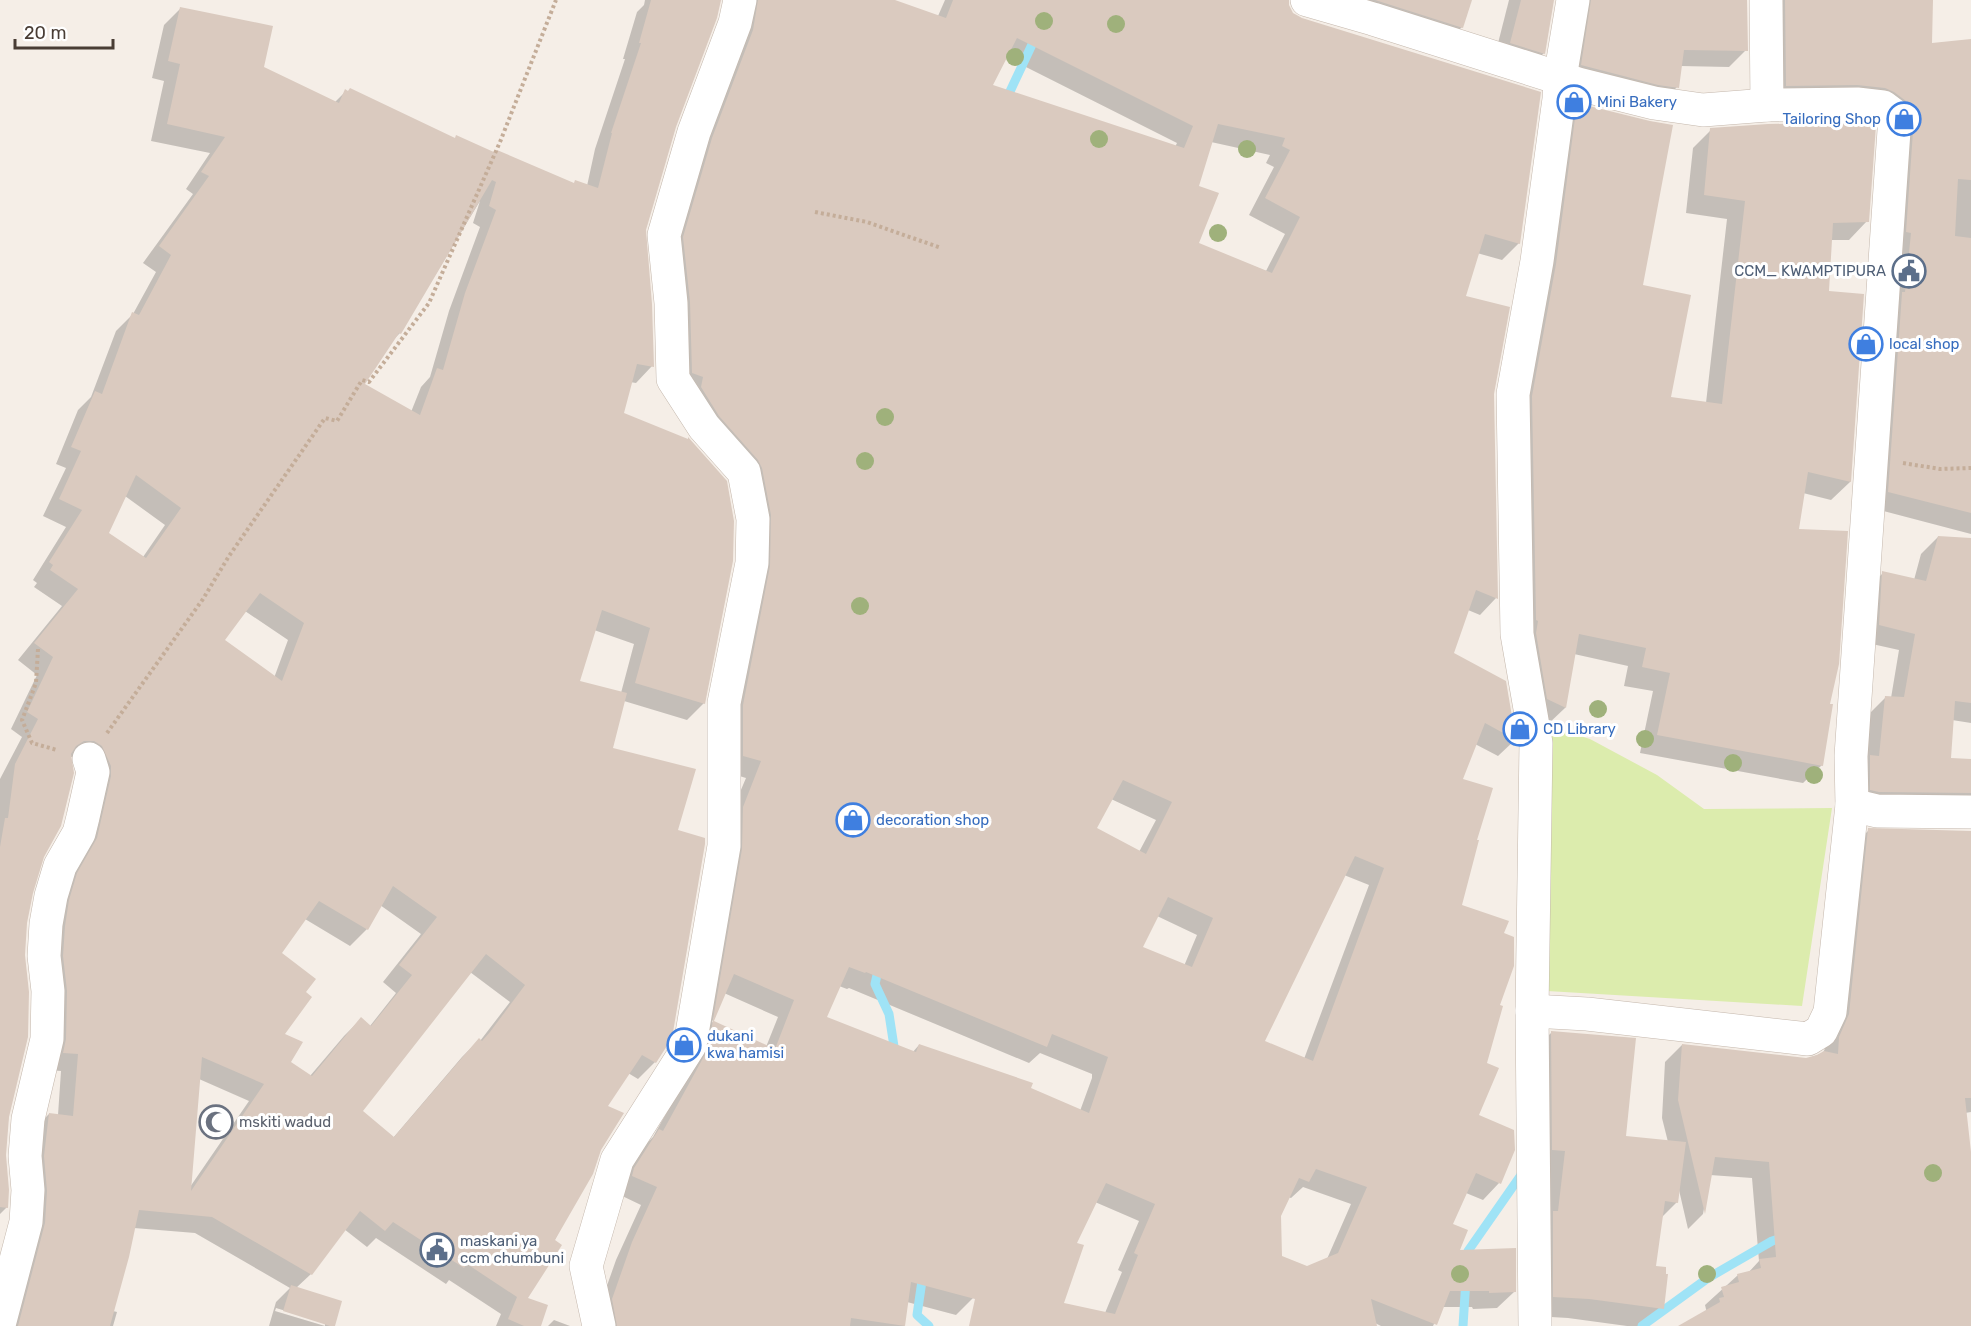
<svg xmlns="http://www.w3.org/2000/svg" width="1971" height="1326" font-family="Rubik,sans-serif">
<rect width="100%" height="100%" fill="#f5eee7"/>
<polygon fill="#dcecad" points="1548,726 1590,739 1657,775 1704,809 1832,808 1802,1006 1547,991"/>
<g fill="#0003" fill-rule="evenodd">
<path d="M645 0H719L675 126 644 230 652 366 636 383 630 382 622 414 704 703 687 720 624 701 612 749 676 831 655 1062 638 1079 628 1073 606 1106 600 1149 526 1298 539 1326H496L501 1314 449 1280 446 1284 376 1238 367 1247 344 1229 311 1274 296 1288 334 1326H325V1323L276 1308 275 1311 325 1326H269L276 1302 290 1288 195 1233 134 1228 113 1311 117 1312 113 1326H6L32 1131 49 1114 58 1115 61 1071 47 1070 48 944 81 856 75 757H70L31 892 26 923 5 1155 7 1207 0 1214V779L22 737 11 729 37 675 18 660 62 606 34 587 37 583 33 580 66 527 43 516 66 468 56 464 78 410 91 397 116 331 133 314 156 272 143 263 193 194 186 189 210 153 151 141 164 81 152 78 164 25 181 8 263 68 335 102 346 91 454 139 573 184 587 186 595 149 625 59H623L637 12 644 5ZM480 201 473 223 480 227 449 311 430 377 421 387 411 412 363 384 392 341 400 333ZM125 496 165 525 143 557 107 533ZM245 611 288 640 274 678 223 640ZM594 630 634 644 621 693 578 682ZM380 905 421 934 383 982 396 993 370 1026 361 1019 344 1036 310 1076 289 1062 282 1034 304 993 279 953 305 919 350 946 367 929ZM470 972 510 1002 480 1041 479 1040 462 1057 393 1138 360 1112ZM199 1079 249 1101 190 1187Z"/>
<path d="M730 0H895V2L938 16 945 0H1287V4L1292 14 1519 243 1502 260 1477 253 1464 297 1493 394 1496 598 1480 615 1468 610 1452 654 1505 682 1515 740 1498 756 1475 744 1461 780 1475 841 1460 906 1502 934 1498 1006 1485 1064 1477 1116 1499 1183 1483 1200 1466 1193 1451 1225 1458 1252 1514 1292 1497 1308 1473 1309 1472 1307H1442L1433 1326H1381L1375 1323V1326H986L988 1298H973L956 1315 907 1302 904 1326H616L596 1317 616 1260 641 1205 616 1193 642 1148 653 1137 692 1067 726 825 746 778 726 772 746 486 685 405 667 255ZM1006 57 1177 143 1175 147 991 86ZM1211 142 1270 155 1266 163 1274 167 1249 215 1285 234 1266 271 1197 244V187ZM1111 799 1156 820 1139 852 1095 828ZM1344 875 1369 885 1304 1059 1263 1042ZM1157 916 1197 935 1184 966 1140 948ZM839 986 847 989 849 988 1029 1063 1040 1053 1092 1074V1078L1080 1111 919 1045 912 1053 825 1017ZM724 993 778 1017 766 1047 712 1022ZM1303 1187 1351 1204 1327 1259 1307 1268 1281 1257 1280 1215 1288 1197 1291 1198ZM1095 1202 1139 1221 1118 1270 1122 1272 1105 1313 1062 1305 1075 1244Z"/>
<polygon points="1300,0 1470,0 1462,27 1445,44"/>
<polygon points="1509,0 1553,0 1544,53 1527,70 1494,59"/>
<polygon points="1564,0 1746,0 1746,50 1729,67 1680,66 1677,87 1661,104 1565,82"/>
<polygon points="1757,0 1931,0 1931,45 1971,41 1971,534 1872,508 1895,125 1769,102"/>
<polygon points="1578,105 1641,286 1669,399 1706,403 1727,219 1686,213 1693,148 1711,130 1867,221 1849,240 1830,240 1827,293 1862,296 1850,482 1831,500 1803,493 1797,530 1829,705 1822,765 1803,783 1640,753 1653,691 1624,686 1628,666 1574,654 1565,708 1546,726 1529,717 1514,415 1560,123"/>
<polygon points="1938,537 1971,539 1971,723 1952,720 1949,759 1971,760 1971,821 1862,809 1868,715 1885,698 1891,698 1899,650 1863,642 1866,590 1883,573 1914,580 1921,554"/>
<polygon points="1869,830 1971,832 1971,1112 1965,1113 1971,1167 1971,1326 1710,1326 1705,1305 1738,1275 1748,1273 1759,1261 1752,1178 1710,1175 1703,1214 1688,1229 1679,1190 1677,1202 1661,1218 1654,1267 1662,1308 1645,1326 1627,1326 1568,1318 1534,1316 1532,1052 1552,1032 1625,1137 1668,1142 1662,1118 1665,1062 1682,1045 1806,1059 1823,1053 1832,1032 1852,847"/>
<polygon points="554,1320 570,1326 548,1326"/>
</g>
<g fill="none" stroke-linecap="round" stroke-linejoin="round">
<g stroke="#9fe3f6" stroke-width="9">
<polyline points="1006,100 1036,36"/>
<polyline points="879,966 875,984 889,1014 895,1053"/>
<polyline points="1468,1259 1468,1251 1521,1175 1522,1170"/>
<polyline points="923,1274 917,1315 929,1326"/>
<polyline points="1463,1326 1466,1279"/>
<polyline points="1642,1326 1708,1278 1772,1241 1785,1237"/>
</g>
</g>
<g fill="#dacabf" fill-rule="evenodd">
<path d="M651 0H721L717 18 676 127 646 230 652 304 654 367 637 364 624 413 688 439V437L727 481 734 521 733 561 705 704 635 683 650 628 602 610 580 681 627 693 613 748 696 769 678 830 705 838V844L672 1038 656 1063 642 1055 608 1106 624 1113 601 1150 593 1174 555 1240 562 1245 528 1298 548 1305 541 1326H524L508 1319 517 1297 467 1264 464 1268 393 1222 385 1231 360 1211 312 1275 212 1217 139 1210 129 1257 110 1326H18L45 1223 47 1191 44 1156 49 1113 73 1116 78 1054 63 1053 66 1039 67 991 63 956 65 926 69 900 77 873 97 838 111 776V766L102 746 94 741H84L76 746 71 754 74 773 61 826 44 857 33 893 27 923 25 955 29 992 28 1037 9 1117 6 1155 9 1190 8 1208 0 1207V847L5 818H8L15 764 38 719 27 712 53 657 34 643 78 589 50 570 53 565 49 562 82 510 59 499 81 451 71 447 95 391 102 394 132 312 139 315 171 255 159 246 209 176 201 172 225 137 167 124 180 64 168 61 180 7 273 26 264 67 339 103 345 89 348 91 350 88 455 138 456 135 496 153 497 150 574 183 575 180 598 188 612 133H611L641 43H639ZM492 180 496 182 489 206 496 210 465 293 443 370 437 368 420 415 365 384 399 333 401 334ZM136 475 181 508 146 558 109 533ZM260 593 304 623 282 681 225 640ZM393 886 437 917 399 965 412 975 371 1026 361 1017 312 1076 291 1062 303 1042 285 1034 312 997 306 992 316 979 282 953 319 901 368 930ZM486 954 525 985 490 1032 482 1041 479 1038 394 1137 363 1111ZM202 1057 264 1084 191 1191Z"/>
<path d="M758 0H895L946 18 953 0H1289V5L1293 13 1302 18 1541 92 1520 244 1485 234 1466 296 1510 307 1494 394 1498 599 1476 590 1454 653 1506 681 1516 740 1485 723 1463 779 1493 788 1477 840H1479L1462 905 1509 921 1504 933 1514 937V966L1500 1005 1503 1006 1487 1063 1499 1068 1479 1115 1514 1130 1515 1150 1501 1184 1476 1173 1453 1224 1468 1230 1460 1250 1516 1248V1292L1489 1293V1291H1450L1437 1325 1371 1299 1377 1326H969L975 1299 911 1282 905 1326 851 1318 850 1326H617L612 1299 632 1242 657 1187 632 1176 634 1168 659 1129 663 1131 708 1049 742 849 743 807 761 761 743 756V705L770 566 771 515 762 468 758 460 719 416 701 387 703 377 692 373 690 302 683 237 712 138 753 30ZM1017 38 1193 126 1184 148 993 85ZM1218 124 1285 138 1282 146 1290 150 1265 198 1300 217 1272 273 1199 243 1219 193 1199 186ZM1123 780 1172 802 1146 854 1097 828ZM1355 856 1384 868 1313 1061 1265 1041ZM1168 897 1213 918 1192 967 1143 947ZM849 967 865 973 866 972 1047 1047 1052 1034 1108 1057 1089 1113 1031 1088 1033 1083 919 1044 916 1052 827 1017ZM734 974 794 1000 775 1049 714 1021ZM1316 1169 1367 1187 1338 1253 1307 1266 1282 1256 1281 1216 1299 1178 1309 1182ZM1106 1183 1155 1204 1134 1253 1138 1255 1115 1314 1064 1303 1084 1245 1077 1243Z"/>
<polygon points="1375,0 1472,0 1463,28"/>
<polygon points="1521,0 1554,0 1545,54 1510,43"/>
<polygon points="1591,0 1747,0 1748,51 1684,50 1679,88 1658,85 1581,65"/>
<polygon points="1785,0 1933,0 1932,43 1971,39 1971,180 1958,179 1955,236 1971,238 1971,513 1888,492 1902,293 1902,292 1905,292 1911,233 1906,232 1914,117 1912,109 1906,101 1894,92 1885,88 1857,85 1786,86"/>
<polygon points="1577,103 1650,121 1673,125 1643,285 1691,295 1671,397 1722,404 1745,201 1704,195 1710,128 1768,124 1856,123 1876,125 1869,222 1833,223 1829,291 1864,294 1851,482 1808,472 1799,529 1848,531 1839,664 1830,704 1833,704 1823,766 1657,735 1670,673 1642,667 1646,648 1579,634 1566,708 1547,699 1536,633 1538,621 1536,620 1532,396 1556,264"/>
<polygon points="1938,536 1971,538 1971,703 1955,701 1951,758 1971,759 1971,793 1879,792 1870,790 1870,755 1879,756 1885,696 1904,697 1915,634 1879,625 1882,571 1926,581"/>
<polygon points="1868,828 1971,831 1971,1098 1965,1098 1971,1152 1971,1326 1678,1326 1720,1302 1719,1298 1724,1297 1721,1287 1739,1282 1737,1274 1761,1268 1759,1259 1776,1257 1769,1162 1715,1157 1705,1214 1678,1100 1682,1044 1806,1058 1817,1055 1824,1051 1838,1054 1839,1037 1849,1014"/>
<polygon points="1551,1031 1636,1038 1626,1136 1686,1142 1678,1203 1665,1201 1656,1266 1666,1267 1666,1274 1668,1274 1664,1309 1589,1299 1553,1297 1553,1211 1558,1211 1565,1151 1552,1150"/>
<polygon points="291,1285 342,1301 335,1326 330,1326 283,1311"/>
</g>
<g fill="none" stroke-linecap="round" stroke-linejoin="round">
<g stroke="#c4b7ac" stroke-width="34">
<g id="minor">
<polyline points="1307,0 1373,19 1578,84 1654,103 1703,110 1767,105 1857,104 1883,107 1895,116 1851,756 1852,805 1830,1012 1821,1031 1808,1039 1587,1014 1532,1011"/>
<polyline points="1766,0 1767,105"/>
<polyline points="1852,805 1877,811 1971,812"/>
<polyline points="0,1321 26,1222 28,1190 25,1156 28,1119 47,1039 48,991 44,956 46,924 51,896 60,866 79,833 83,817 93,772 89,759"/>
<polyline points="599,1326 586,1266 617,1160 690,1045 724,846 724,703 752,563 753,519 744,472 704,427 673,379 671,303 664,235 694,132 735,23 740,0"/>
<polyline points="1535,1326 1532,1011 1536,743 1517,634 1513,394 1537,261 1559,99 1560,78 1573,0"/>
</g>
</g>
<g stroke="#c4ad99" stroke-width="4" stroke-dasharray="3 3" stroke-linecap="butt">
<polyline points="815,212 867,222 941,248"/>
<polyline points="1903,463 1940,469 1971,468"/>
<polyline points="38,649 36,683 22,720 32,743 57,750"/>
<polyline points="107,733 203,599 229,556 325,418 337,421 362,380 369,382 429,303 500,142 556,0"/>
</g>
<use href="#minor" stroke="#fff" stroke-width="33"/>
</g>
<g fill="#9fb17b">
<circle cx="1044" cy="21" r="9"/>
<circle cx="1116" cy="24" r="9"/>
<circle cx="1015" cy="57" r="9"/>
<circle cx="1099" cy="139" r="9"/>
<circle cx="1247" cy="149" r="9"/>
<circle cx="1218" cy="233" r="9"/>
<circle cx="885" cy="417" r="9"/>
<circle cx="865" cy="461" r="9"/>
<circle cx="860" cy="606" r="9"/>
<circle cx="1598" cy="709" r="9"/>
<circle cx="1645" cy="739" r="9"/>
<circle cx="1733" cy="763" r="9"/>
<circle cx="1814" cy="775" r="9"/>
<circle cx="1933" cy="1173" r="9"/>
<circle cx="1460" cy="1274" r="9"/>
<circle cx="1707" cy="1274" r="9"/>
</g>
<defs>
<g id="shop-ring" transform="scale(1.725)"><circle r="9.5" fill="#fff" stroke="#3f7fe0" stroke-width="1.5"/><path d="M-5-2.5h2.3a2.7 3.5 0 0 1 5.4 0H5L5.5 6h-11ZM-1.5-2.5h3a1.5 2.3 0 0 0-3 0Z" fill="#3f7fe0"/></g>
<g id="civic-ring" transform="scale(1.725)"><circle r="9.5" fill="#fff" stroke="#5c6f8a" stroke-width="1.5"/><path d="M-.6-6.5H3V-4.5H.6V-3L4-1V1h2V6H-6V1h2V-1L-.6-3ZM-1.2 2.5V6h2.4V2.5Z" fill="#5c6f8a"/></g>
<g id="mosque-ring" transform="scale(1.725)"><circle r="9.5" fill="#fff" stroke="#6b7280" stroke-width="1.5"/><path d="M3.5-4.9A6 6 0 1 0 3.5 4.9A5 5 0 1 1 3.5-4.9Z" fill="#6b7280"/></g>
</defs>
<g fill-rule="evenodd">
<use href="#shop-ring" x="1574" y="102"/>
<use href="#shop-ring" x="1904" y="119"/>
<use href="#civic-ring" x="1909" y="271"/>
<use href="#shop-ring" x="1866" y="344"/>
<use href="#shop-ring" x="1520" y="729"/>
<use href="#shop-ring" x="853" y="820"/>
<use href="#shop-ring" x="684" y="1045"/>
<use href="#mosque-ring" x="216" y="1122"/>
<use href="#civic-ring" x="437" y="1250"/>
</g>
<g text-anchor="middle" stroke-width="6" stroke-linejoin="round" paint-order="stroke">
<g font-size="15" fill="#366cbe" stroke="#fff" text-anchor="start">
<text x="1597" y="107">Mini Bakery</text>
<text x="1881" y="124" text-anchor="end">Tailoring Shop</text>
<text x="1889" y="349">local shop</text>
<text x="1543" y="734">CD Library</text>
<text x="876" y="825">decoration shop</text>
<text x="707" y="1041">dukani<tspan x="707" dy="17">kwa hamisi</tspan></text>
</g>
<g font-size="15" fill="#4e5e75" stroke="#fff" text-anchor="end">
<text x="1886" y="276">CCM_ KWAMPTIPURA</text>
<text x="460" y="1246" text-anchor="start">maskani ya<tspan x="460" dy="17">ccm chumbuni</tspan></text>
</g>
<g font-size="15" fill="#5b616d" stroke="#fff" text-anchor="start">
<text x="239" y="1127">mskiti wadud</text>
</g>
</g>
<path d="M15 39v9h98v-9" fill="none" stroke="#493d35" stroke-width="3"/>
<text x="24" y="39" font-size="18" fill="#493d35" stroke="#ffffff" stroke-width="4.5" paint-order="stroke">20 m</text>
</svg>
